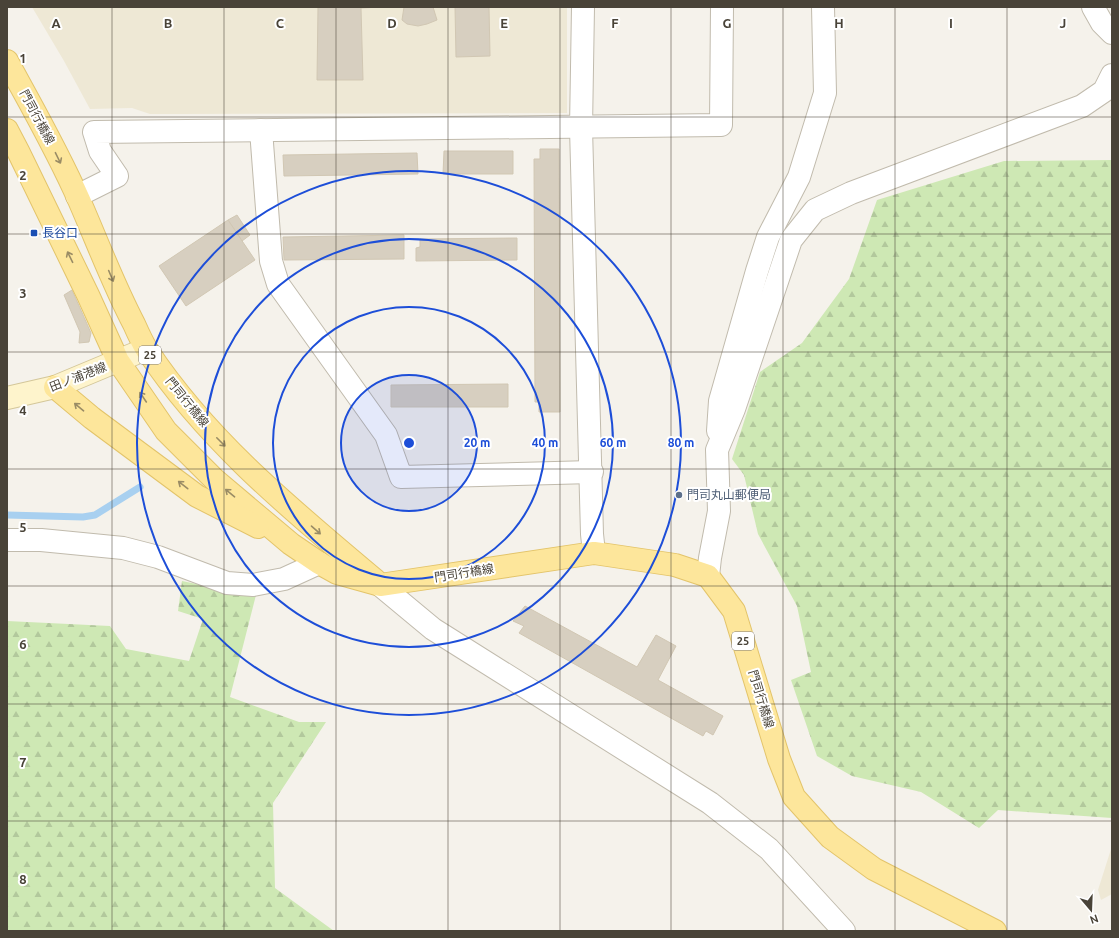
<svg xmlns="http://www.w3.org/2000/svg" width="1119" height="938" font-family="Ubuntu,'Noto Sans JP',sans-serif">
<defs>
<pattern id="forest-firs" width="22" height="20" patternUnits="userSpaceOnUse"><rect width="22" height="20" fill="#cee8b4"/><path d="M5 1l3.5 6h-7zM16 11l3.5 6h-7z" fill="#b2c89c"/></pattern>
</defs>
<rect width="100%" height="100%" fill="#f5f2eb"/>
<g fill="#eee8d5">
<polygon points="32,7 567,7 567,113 177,114 150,114 132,108 90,109 64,61"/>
<polygon points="1112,846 1112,894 1101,900 1098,890"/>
</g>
<g fill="url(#forest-firs)">
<polygon points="1112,160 1112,818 998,810 979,828 921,792 852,776 817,756 791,680 811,672 797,606 758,534 744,475 732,459 760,372 802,343 849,279 877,200 1004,161"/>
<polygon points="182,581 235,592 257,591 230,697 299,722 326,722 273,803 275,888 334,931 7,931 7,621 110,626 126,649 189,661 203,619 178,611"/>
</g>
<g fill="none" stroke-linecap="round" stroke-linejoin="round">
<polyline stroke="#a8d0f0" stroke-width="7" points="7,515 83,517 95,515 140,487"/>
</g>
<g fill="#d7cfc0" stroke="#d1c7b3">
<polygon points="318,7 381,7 361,8 363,80 317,80"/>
<polygon points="404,7 433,7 437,20 427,24 418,26 407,24 402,20"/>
<polygon points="455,7 489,7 490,56 456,57"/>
<polygon points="540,149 559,149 560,412 539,412 539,402 535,402 534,159 540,159"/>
<polygon points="444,151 513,151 513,174 443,174"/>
<polygon points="417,153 418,174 284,176 283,155"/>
<polygon points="237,215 250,235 242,241 228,220"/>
<polygon points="228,220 255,260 186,306 159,266"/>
<polygon points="404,235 404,259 284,260 283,237"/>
<polygon points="517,238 517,260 416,261 416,248 420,247 420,239"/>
<polygon points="72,290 91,333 89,342 79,343 80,332 64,295"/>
<polygon points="508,384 508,407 391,407 391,385"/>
<polygon points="525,606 637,667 656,635 676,646 658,680 723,716 713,735 706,731 703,736 519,633 524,626 513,621"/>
</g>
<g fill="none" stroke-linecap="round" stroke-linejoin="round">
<g stroke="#c1bbad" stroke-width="24">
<g id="minor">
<polyline points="1093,7 1102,23 1112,33"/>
<polyline points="261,130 271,261 278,284 386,435 401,477 592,472"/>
<polyline points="77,196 117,176 100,151 94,132 721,125 722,7"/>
<polyline points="718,431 720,401 757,271 768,237 799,177 825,93 823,7"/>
<polyline points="7,540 41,540 123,548 158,557 227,583 253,585 284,579 319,563"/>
<polyline points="708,576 710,558 719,511 717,450 734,409 791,240 815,210 851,193 1082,106 1104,91 1112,75"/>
</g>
</g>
<g stroke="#c1bbad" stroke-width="24">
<g id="tertiary">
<polyline points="583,7 581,128 592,534 594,553"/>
<polyline points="380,585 433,629 710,803 769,849 844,931"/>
</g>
</g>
<g stroke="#d4c79a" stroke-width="24">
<polyline id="secondary" points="7,398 55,387 146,349"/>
</g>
<g stroke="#e3c46a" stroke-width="24">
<g id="primary">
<path d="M7 61C32 107 58 152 79 200 97 241 113 284 134 324 138 333 142 342 147 350 207 441 293 511 375 580"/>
<polyline points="7,130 18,151 88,295 118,361 166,431 215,480 291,544 319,563 337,573 380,585 594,553 675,565 708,576 734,611 779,759 794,797 830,837 874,869 995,931"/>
<polyline points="55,387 92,418 197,496 258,527"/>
</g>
</g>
<use href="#minor" stroke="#fff" stroke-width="22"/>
<use href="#tertiary" stroke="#fff" stroke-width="22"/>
<use href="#secondary" stroke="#fef4cc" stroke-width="22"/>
<use href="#primary" stroke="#fde69b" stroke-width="22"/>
</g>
<defs><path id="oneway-shaft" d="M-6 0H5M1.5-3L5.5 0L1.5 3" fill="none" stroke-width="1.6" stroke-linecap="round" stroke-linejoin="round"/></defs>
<g stroke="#9a8c65">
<use href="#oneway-shaft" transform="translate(58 158) rotate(64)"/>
<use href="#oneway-shaft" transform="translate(70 257) rotate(-116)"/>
<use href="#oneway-shaft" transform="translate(111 276) rotate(67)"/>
<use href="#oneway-shaft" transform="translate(143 397) rotate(-124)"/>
<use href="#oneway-shaft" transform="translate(79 407) rotate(-140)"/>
<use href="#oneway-shaft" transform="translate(221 442) rotate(45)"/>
<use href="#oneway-shaft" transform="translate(183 485) rotate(-142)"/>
<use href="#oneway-shaft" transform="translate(230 493) rotate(-140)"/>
<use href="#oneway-shaft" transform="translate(316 530) rotate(41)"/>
</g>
<path fill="none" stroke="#494338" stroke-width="1" stroke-opacity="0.55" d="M112 7V931M224 7V931M336 7V931M448 7V931M560 7V931M671 7V931M783 7V931M895 7V931M1007 7V931M7 117H1112M7 234H1112M7 352H1112M7 469H1112M7 586H1112M7 704H1112M7 821H1112"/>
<circle cx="409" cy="443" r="68" fill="#1d4ed8" fill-opacity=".12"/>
<g fill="none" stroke="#1d4ed8" stroke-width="2">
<circle cx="409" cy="443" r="68"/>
<circle cx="409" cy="443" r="136"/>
<circle cx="409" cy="443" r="204"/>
<circle cx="409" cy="443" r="272"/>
</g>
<rect fill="#1a4fb4" stroke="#fff" stroke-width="1.5" x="30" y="229" width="8" height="8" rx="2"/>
<circle fill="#5c6f8a" stroke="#fff" stroke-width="1.5" cx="679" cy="495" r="4"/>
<g text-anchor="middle" stroke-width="4" stroke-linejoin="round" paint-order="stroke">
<g fill="#fff" stroke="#807b74" stroke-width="1">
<rect x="139" y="346" width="22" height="18" rx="3"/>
<rect x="732" y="632" width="22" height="18" rx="3"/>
</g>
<g font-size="11" font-weight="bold" fill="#494338">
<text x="150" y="359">25</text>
<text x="743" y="645">25</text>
</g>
<g font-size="12" fill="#494338" stroke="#fff">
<text transform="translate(37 117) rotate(62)" y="4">門司行橋線</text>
<text transform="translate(78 377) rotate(-21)" y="4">田ノ浦港線</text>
<text transform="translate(187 402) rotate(51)" y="4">門司行橋線</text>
<text transform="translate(464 573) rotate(-9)" y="4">門司行橋線</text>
<text transform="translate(761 699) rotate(73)" y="4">門司行橋線</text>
</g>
<g font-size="12" fill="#164399" stroke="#fff" text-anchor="start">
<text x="42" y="237">長谷口</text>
</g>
<g font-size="12" fill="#4e5e75" stroke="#fff" text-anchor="start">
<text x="687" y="499">門司丸山郵便局</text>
</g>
</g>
<g font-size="13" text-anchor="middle" font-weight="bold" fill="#494338" stroke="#fff" stroke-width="4" stroke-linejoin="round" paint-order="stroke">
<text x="56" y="28">A</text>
<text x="168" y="28">B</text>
<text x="280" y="28">C</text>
<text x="392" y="28">D</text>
<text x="504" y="28">E</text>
<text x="615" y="28">F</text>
<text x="727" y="28">G</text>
<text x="839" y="28">H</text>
<text x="951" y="28">I</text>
<text x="1063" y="28">J</text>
<text x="23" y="63">1</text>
<text x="23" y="180">2</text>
<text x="23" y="298">3</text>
<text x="23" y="415">4</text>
<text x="23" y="532">5</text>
<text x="23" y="649">6</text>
<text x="23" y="767">7</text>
<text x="23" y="884">8</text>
</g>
<circle cx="409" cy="443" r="6" fill="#1d4ed8" stroke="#fff" stroke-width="2"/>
<g font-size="12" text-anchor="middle" font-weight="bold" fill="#1d4ed8" stroke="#fff" stroke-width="4" stroke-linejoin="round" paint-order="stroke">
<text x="477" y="447">20 m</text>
<text x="545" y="447">40 m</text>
<text x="613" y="447">60 m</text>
<text x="681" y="447">80 m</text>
</g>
<rect width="1119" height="938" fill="none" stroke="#494338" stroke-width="16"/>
<g transform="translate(1091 910) rotate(161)" stroke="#ffffff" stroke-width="3" paint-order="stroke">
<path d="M0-3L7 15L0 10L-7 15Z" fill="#494338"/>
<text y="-6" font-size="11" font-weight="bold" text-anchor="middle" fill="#494338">N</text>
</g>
</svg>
